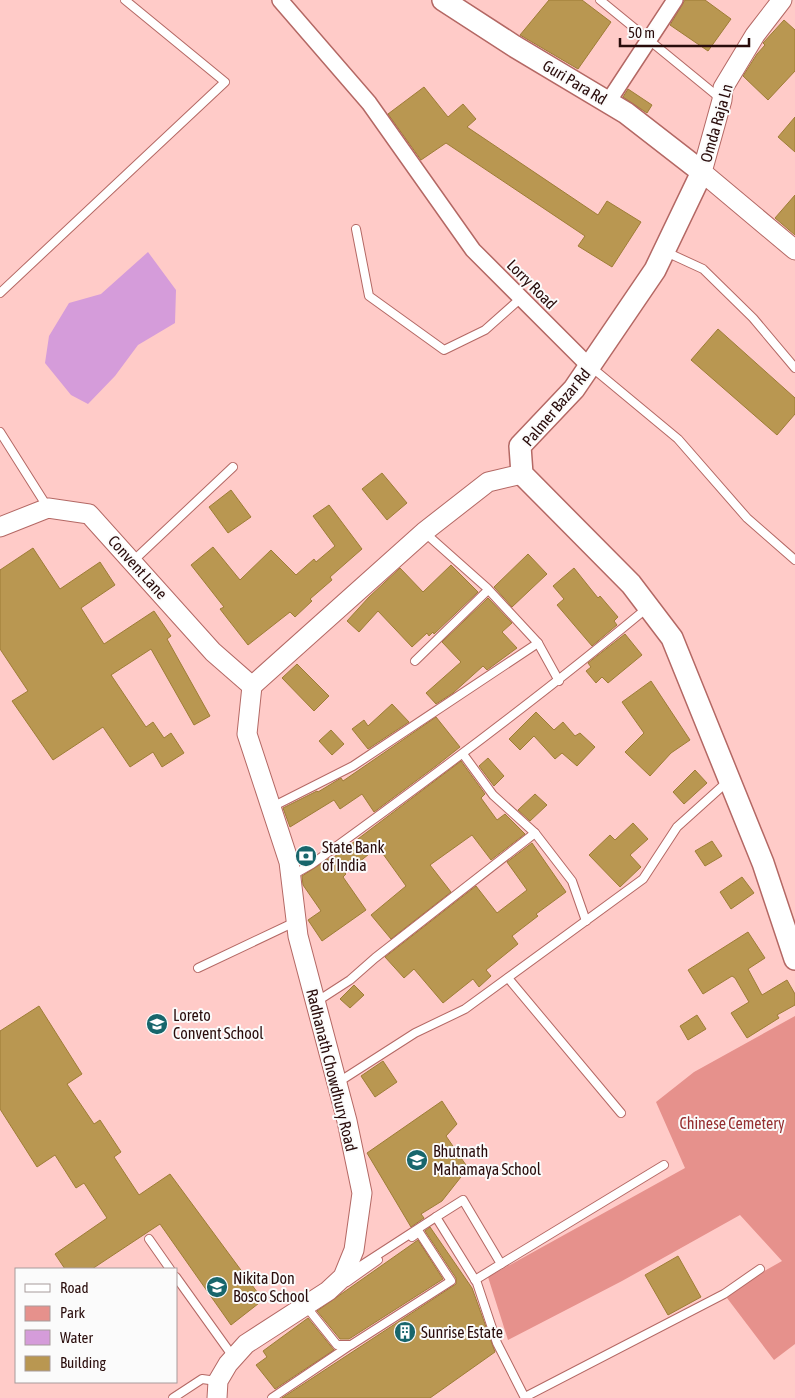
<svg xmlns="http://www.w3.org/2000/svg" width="795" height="1398" font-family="'Asap Condensed',sans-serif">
<rect width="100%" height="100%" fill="#ffcbc8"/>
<polygon fill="#e6918c" points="795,1016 795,1344 774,1360 724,1294 782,1261 740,1215 622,1281 508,1340 488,1277 685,1168 656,1102 694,1072"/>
<polygon fill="#d59cda" points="148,252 176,290 175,323 138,345 115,376 88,404 71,395 45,363 49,336 69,303 101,294"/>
<g fill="#b99751" stroke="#9e7d36">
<polygon points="549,0 582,0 611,22 578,69 520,35"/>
<polygon points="685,0 705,0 731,19 708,51 670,25"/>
<polygon points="784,20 795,30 795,71 768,100 743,76 757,54 765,45 763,43"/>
<polygon points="424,87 448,117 463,104 476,119 467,127 598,215 607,201 641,222 612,267 578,246 585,236 446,143 421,160 388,114"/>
<polygon points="628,89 652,105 647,113 623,97"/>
<polygon points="795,117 795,152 778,137"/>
<polygon points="795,195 795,235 775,218"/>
<polygon points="718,329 795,398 795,414 777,435 691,360"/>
<polygon points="382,473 407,503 387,520 362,489"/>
<polygon points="231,490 251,517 228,533 209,507"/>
<polygon points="329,505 362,549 330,577 332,580 310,599 312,601 295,617 290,612 248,645 220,609 224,607 191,565 213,547 240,580 271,550 296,575 314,559 316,562 335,546 313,516"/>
<polygon points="33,548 60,589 100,562 115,585 81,608 104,644 154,611 171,636 167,639 210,716 194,725 151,649 111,675 146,727 153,722 164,738 171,733 184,753 162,767 153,752 130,767 103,727 53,760 12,701 28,691 0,649 0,570"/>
<polygon points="528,554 547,574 512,607 494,587"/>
<polygon points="451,565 478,592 434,634 433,632 429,636 427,633 412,647 378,611 359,632 347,621 369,597 400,568 423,592"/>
<polygon points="574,568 598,598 600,596 618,617 614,621 617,625 592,646 557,605 564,599 553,586"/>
<polygon points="488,598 512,623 502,632 517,648 487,670 483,666 453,693 436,704 426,693 461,662 442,642"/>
<polygon points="625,634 642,655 608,683 602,677 596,683 586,671 591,667 588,663"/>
<polygon points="297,664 329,696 314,711 282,678"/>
<polygon points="651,681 690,740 671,753 650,776 625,752 644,733 622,702"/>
<polygon points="392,704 409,722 368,749 352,729 364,720 368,726"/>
<polygon points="536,712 554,730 563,722 575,736 580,733 595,747 577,766 562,753 555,759 534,736 520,750 509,739"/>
<polygon points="436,717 460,747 436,766 374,812 362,794 340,809 334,800 290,827 283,808 317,791 318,792 341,778 343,781"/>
<polygon points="331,730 344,744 332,755 319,741"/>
<polygon points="488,758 504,776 494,786 479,766"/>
<polygon points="461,761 485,794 481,798 497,820 505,814 525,834 491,860 472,835 430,865 451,892 391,939 371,915 406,886 378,847 345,873 346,874 343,877 366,910 322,941 308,920 321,911 303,885 302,876 333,856 334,857"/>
<polygon points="695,770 707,783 684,804 673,792"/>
<polygon points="535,794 547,805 530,821 518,810"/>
<polygon points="633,823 648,839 630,855 641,867 620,887 589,855 610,835 615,840"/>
<polygon points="712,841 722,856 705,866 695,851"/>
<polygon points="532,843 566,892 536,914 538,916 512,936 518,944 486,970 491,976 479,987 473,979 443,1003 414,969 404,978 385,957 476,886 497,913 527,890 507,862"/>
<polygon points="742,877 754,893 731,909 720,892"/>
<polygon points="748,932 765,958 748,969 762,995 787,980 795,994 795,1005 777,1015 779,1018 747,1038 731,1013 749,1002 735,978 732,976 703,994 688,970"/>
<polygon points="354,985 364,995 350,1008 340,999"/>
<polygon points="39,1006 82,1074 67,1084 94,1124 100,1120 121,1152 114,1157 139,1195 170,1174 263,1300 231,1325 160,1224 92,1269 65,1269 55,1254 107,1218 84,1183 76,1188 55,1155 37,1167 0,1109 0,1031"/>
<polygon points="697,1015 706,1029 688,1040 680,1026"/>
<polygon points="383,1061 397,1082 375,1097 361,1076"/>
<polygon points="442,1101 457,1124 446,1136 468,1168 442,1201 421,1214 424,1218 411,1227 367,1153"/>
<polygon points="430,1227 472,1288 495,1352 430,1398 282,1398 456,1284 456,1278 425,1231"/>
<polygon points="418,1240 443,1279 349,1339 340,1339 317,1311"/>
<polygon points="678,1256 701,1297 668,1315 645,1275"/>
<polygon points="308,1318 334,1350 275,1389 256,1365 267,1357 263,1351"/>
</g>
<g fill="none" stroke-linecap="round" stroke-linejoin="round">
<g stroke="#b46864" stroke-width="10">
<g id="service">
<polyline points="600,0 721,99"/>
<polyline points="356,229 369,296 444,350 485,330 521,298"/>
<polyline points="664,251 703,269 753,318 795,368"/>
<polyline points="0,293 225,82 125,0"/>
<polyline points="590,366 678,439 747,518 795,560"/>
<polyline points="0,432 48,508"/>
<polyline points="424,532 487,588 538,643 559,681"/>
<polyline points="133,561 233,467"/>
<polyline points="415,661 488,590"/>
<polyline points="463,754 493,795 535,833 572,881 586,921"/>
<polyline points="272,807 353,766 538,643"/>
<path d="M291 876 312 864C426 782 539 698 647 608"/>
<polyline points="198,968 295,922"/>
<polyline points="508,978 621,1113"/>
<polyline points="316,1002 350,980 375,958 535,833"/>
<polyline points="337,1083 415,1033 465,1009 643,879 677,827 727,782"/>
<polyline points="436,1217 463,1200 501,1264 475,1280"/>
<polyline points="149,1239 170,1269"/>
<polyline points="501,1264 664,1165"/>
<polyline points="348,1274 436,1217 477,1283 497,1343 525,1398"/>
<polyline points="176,1277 234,1358"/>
<polyline points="347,1282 378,1260"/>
<polyline points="305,1305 337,1345 351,1345 451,1281 419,1232 412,1237"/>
<polyline points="525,1397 724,1294 760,1269"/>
<polyline points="173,1398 202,1379 217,1381"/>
<polyline points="272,1398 349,1346"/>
</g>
</g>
<g stroke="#b46864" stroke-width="18">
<g id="minor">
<polyline points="280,0 369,103 473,250 589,366"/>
<polyline points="608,102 675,0"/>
</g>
</g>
<g stroke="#b46864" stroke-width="21">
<g id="tertiary">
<polyline points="782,0 755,35 723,88 722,100 702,172 795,250"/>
<polyline points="0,527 48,508 89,514 213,652 252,686"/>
<polyline points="252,686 424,532 488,482 522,474"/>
<polyline points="217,1398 218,1381 228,1364 246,1344 328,1291 343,1277 354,1250 362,1193 347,1121 298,936 289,862 247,734 252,686"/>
</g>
</g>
<g stroke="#b46864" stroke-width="24">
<polyline id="secondary" points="443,0 514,46 626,113 702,172 655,270 574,389 520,446 522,474 631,584 672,638 763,863 795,959"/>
</g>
<use href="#service" stroke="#fff" stroke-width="8"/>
<use href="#minor" stroke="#fff" stroke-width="15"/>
<use href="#tertiary" stroke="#fff" stroke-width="19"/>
<use href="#secondary" stroke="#fff" stroke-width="21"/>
</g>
<defs>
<g id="bank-disc" transform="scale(1.125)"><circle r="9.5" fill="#18666c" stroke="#fbfbfb"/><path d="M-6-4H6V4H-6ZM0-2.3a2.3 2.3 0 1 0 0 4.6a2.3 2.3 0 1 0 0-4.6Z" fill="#fff"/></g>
<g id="school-disc" transform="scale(1.125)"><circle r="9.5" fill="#18666c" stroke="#fbfbfb"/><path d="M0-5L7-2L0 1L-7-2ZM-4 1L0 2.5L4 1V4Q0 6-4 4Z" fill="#fff"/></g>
<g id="building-disc" transform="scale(1.125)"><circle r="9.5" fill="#18666c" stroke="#fbfbfb"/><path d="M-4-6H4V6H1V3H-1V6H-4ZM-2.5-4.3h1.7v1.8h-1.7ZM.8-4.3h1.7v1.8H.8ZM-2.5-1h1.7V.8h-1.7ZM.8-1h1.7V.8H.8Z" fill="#fff"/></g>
</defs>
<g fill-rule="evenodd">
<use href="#bank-disc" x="306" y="856"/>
<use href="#school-disc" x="157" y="1024"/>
<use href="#school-disc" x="417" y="1160"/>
<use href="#school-disc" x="217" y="1287"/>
<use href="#building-disc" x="405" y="1332"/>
</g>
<g text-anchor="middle" stroke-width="4" stroke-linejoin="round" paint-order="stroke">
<g font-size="16" fill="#290c0b" stroke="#fbfbfb">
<text transform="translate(575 82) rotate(31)" y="6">Guri Para Rd</text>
<text transform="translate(716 123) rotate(-74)" y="6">Omda Raja Ln</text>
<text transform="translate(532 284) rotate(45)" y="6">Lorry Road</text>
<text transform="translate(556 407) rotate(-50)" y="6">Palmer Bazar Rd</text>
<text transform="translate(138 567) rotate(48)" y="6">Convent Lane</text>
<text transform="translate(332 1070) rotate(76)" y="6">Radhanath Chowdhury Road</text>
</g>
<g font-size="16" fill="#290c0b" stroke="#fbfbfb" text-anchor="start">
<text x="322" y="853">State Bank<tspan x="322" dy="18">of India</tspan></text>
<text x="173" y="1021">Loreto<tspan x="173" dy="18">Convent School</tspan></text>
<text x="433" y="1157">Bhutnath<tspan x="433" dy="18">Mahamaya School</tspan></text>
<text x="233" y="1284">Nikita Don<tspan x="233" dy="18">Bosco School</tspan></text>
<text x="421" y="1338">Sunrise Estate</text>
</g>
<g font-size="16" fill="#952f31" stroke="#fbfbfb">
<text x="732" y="1129">Chinese Cemetery</text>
</g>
</g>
<rect x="15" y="1268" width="162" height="115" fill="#fbfbfb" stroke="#a79b9b"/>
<rect x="25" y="1284" width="25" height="8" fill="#ffffff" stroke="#a79b9b"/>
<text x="60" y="1293" font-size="15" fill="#290c0b">Road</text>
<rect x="25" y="1306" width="25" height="15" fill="#e6918c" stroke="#a79b9b"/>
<text x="60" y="1318" font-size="15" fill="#290c0b">Park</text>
<rect x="25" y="1330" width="25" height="15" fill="#d59cda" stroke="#a79b9b"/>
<text x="60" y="1343" font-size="15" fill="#290c0b">Water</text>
<rect x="25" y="1356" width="25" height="15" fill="#b99751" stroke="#a79b9b"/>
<text x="60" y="1368" font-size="15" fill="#290c0b">Building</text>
<path d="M620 38v8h129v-8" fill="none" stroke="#290c0b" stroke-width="2.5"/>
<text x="628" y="38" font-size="15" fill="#290c0b" stroke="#fbfbfb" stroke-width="4" paint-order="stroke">50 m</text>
</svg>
